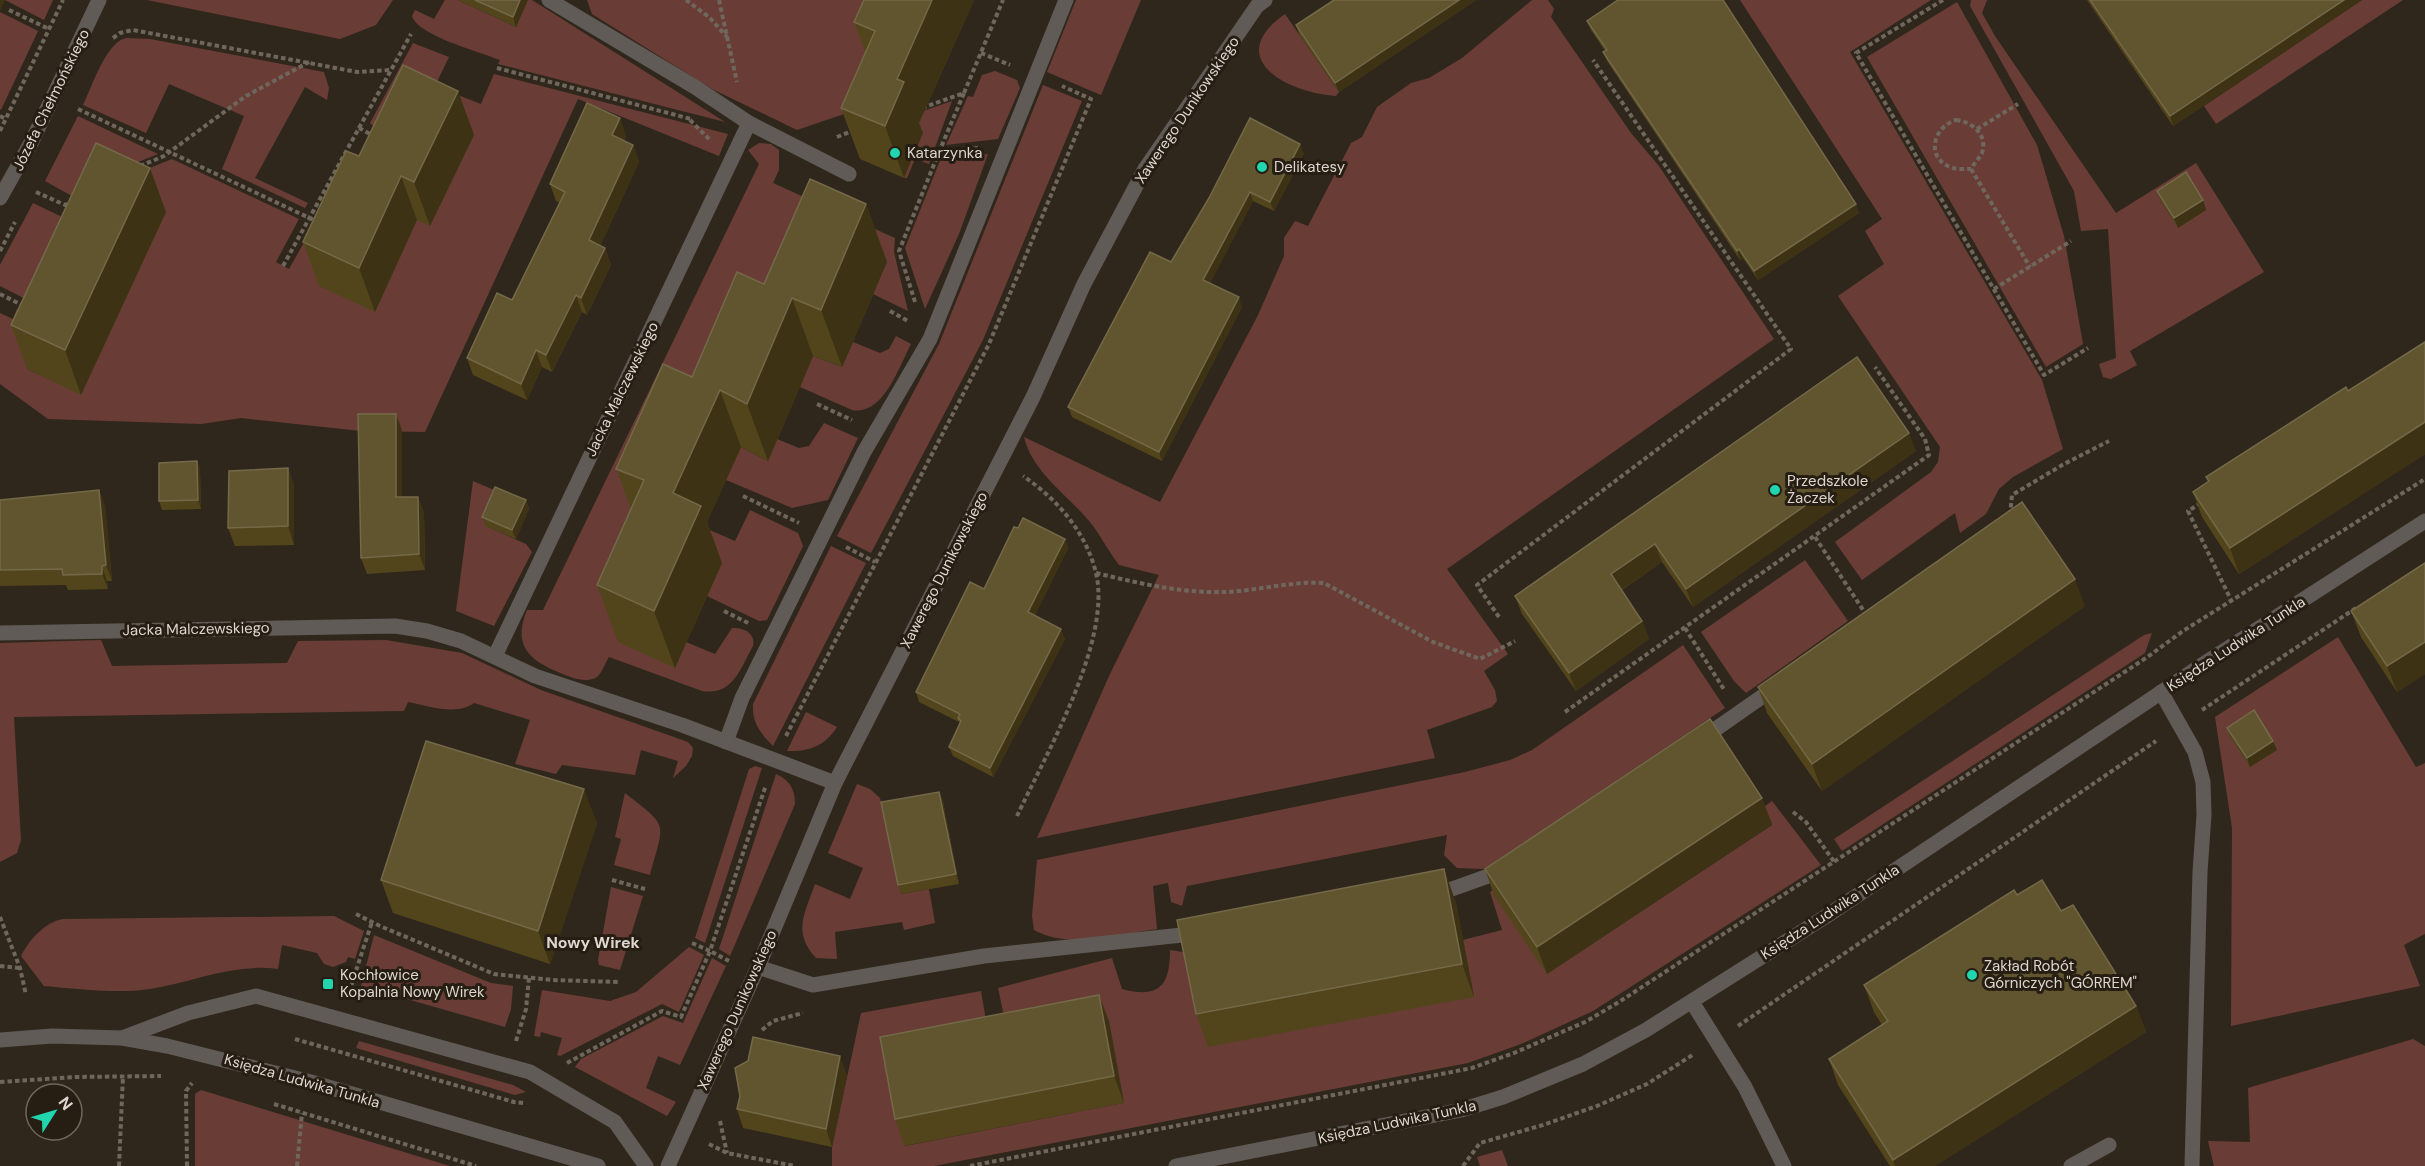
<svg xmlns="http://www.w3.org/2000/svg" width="2425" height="1166" font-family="'DM Sans',sans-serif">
<rect width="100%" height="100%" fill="#30271c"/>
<g fill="#693d36">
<polygon points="5,0 53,0 44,20"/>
<polygon points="147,0 393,0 376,25 340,39"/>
<path d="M445 0H458L516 27 527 0H532L725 122 498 64 500 60C480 52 417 35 412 16L415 10 434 19Z"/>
<polygon points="587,0 906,0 891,98 797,130 712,89 592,14"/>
<polygon points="1076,0 1141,0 1101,95 1047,72"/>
<path d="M1532 0H1548L1554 9 1551 17 1631 133 1659 166 1774 339 1447 569 1508 654 1484 671 1495 690 1497 701 1492 707 1427 730 1435 758 1037 838 1110 674 1159 575 1119 565C1109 552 1102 538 1093 526 1070 496 1033 474 1024 437L1160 502 1258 315 1284 256V238L1295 221 1308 226 1351 143 1362 137 1377 107 1411 83 1429 78 1462 58Z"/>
<polygon points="1740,0 1931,0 1850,52 2042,380 2063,449 2013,477 1999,489 1986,514 1960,533 1955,513 1862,580 1835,542 1931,472 1938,462 1940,447 1838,296 1884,264 1865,231 1882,219"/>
<polygon points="1971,0 1987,0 1982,13 1995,36 2116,213 2196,163 2264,272 2130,351 2137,365 2111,379 2103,377 2099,364 2116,358 2108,229 2081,231 2074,191 1970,6"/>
<polygon points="2362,0 2403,0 2216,124 2204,106"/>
<polygon points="1957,2 2037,145 2064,236 2083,344 2046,367 1867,57"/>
<polygon points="0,12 38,31 1,110 0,109"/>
<path d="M1285 14 1339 92 1336 96C1287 93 1222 58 1285 14Z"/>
<path d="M126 38 150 39 324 72 329 88 327 100 305 87 255 178 308 203 305 208 222 169 244 116 169 84 146 133 83 105C92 87 106 42 126 38Z"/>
<polygon points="413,43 449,57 435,86 481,104 494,74 728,134 719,156 578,99 425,432 361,431 241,418 201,424 48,419 0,384 0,313 13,319 17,309 48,323 27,369 81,394 110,184 172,159 299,219 276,262 289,269 312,228 381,133 370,123"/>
<polygon points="995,71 1017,80 1020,88 998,139 946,145 968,96 973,97 982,75"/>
<polygon points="1043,85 1082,101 983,340 871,553 837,536 939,344"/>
<polygon points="952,101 929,164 915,159 907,178 904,178 894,121"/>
<polygon points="78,116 158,154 111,173 72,196 45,181"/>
<path d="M759 143 771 144 779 150V170L773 183 895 238 894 252 908 311 873 294 712 434 674 668 686 642 715 654 732 628C743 627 756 633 753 646 740 669 733 696 702 691L609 657C605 663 602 673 597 677 587 683 575 679 565 675 532 662 511 648 527 610H543L759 164 748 150Z"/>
<polygon points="988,154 959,234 925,309 905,248 941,158"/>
<polygon points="33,203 91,231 53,313 0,286 0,265"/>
<path d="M896 336 911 344C899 367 883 416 852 410L800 387 813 356 842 367 853 342 880 353 889 349Z"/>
<polygon points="824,423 858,438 828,500 792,508 726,480 741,447 768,461 777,439 799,448 809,446"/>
<polygon points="473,481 494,490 499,496 486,526 526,544 532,552 494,626 456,611"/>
<polygon points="750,510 798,533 803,546 767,620 759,621 707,596 705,528 735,541"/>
<path d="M831 546 866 563 773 746C760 733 752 723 753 704Z"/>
<polygon points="1805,560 1848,621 1746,693 1734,681 1701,632"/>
<polygon points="2152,633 2145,653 1842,851 1834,839 2144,635"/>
<polygon points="2338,637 2416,767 2425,763 2425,934 2404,945 2420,986 2231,1026 2232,828 2215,717"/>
<path d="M101 640 112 666 287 663 298 641 386 640 462 653 541 690 688 742 693 748 692 756 686 766 673 778 678 761 641 750 635 775 562 765 556 774 515 764 530 720 474 703C456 716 429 706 408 702L404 711 14 717 21 840 17 853 0 862V643Z"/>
<path d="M1683 645 1725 708 1484 869 1457 868 1444 855 1447 835 1187 886 1182 906 1171 902 1168 883 1153 886 1157 929C1119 934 1070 950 1034 930L1032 916 1037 860 1465 772 1510 760 1532 750Z"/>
<path d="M806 712 837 727C825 746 808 752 787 751Z"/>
<polygon points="755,766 762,768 705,943 695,938 749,769"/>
<path d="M776 774C790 780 795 790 795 804L730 956 719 949Z"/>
<path d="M857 784 870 789 880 798 901 894 929 889 935 923 904 930 902 922 835 932 837 959 816 958C792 932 805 913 815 884L850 899 863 868 828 853Z"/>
<path d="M625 793C669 828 665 820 650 875L614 865 621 839 615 837Z"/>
<path d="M1772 801 1821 865 1593 1011 1521 1044 1468 1063 934 1166H832V1147L861 1013 981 991 990 1044 905 1146 1123 1103 1009 1040 998 988 1112 958 1122 989C1159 999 1170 986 1170 950L1474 997 1463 940 1502 930 1490 892 1576 835 1547 974 1772 825 1761 809Z"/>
<polygon points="611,887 643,896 620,970 599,965 598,960"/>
<path d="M334 916 364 931 355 959 348 957 346 962 333 967 324 964 317 953 282 945 278 969C233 963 193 982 150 989 115 994 79 989 44 986L21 956C29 940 45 922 63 919Z"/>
<polygon points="374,935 491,983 513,986 511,1009 505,1027 361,986"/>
<polygon points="689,947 704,955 679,1012 662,1004 560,1056 557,1055 562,1038 541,1032 540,1037 534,1036 542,990 610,1001 636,992"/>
<polygon points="712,958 726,966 680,1065 658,1056 646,1088 676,1102 667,1116 575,1067 581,1059 663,1016 683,1023"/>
<polygon points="2413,1039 2425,1046 2425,1166 2214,1166 2208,1141 2250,1142 2248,1088"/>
<polygon points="359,1041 513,1085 526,1092 515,1095 356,1048"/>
<polygon points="201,1090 450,1166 195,1166 195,1094"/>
<polygon points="1502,1150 1508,1166 1480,1166 1477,1157"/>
</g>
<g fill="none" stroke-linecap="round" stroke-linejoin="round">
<g stroke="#6f675d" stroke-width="4" stroke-dasharray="4.5 3" stroke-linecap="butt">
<polyline points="686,0 709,17 727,37"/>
<polyline points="719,0 737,82"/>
<polyline points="1943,0 1856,53 2044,375 2088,348"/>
<polyline points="9,10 49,29"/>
<polyline points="113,38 120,33 133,30 357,72 391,70"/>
<polyline points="981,53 1010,65"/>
<polyline points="497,68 691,119"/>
<polyline points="964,93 1003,0"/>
<polyline points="922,108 964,93 939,152"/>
<polyline points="78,109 318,222"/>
<polyline points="0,116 6,119"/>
<polyline points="690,120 710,140"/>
<path d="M1956 120C1972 122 1988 134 1982 153 1979 159 1974 163 1971 169 1964 169 1955 170 1948 166 1925 155 1935 126 1956 120Z"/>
<polyline points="359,128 411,34"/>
<polyline points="1977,129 2018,104"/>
<polyline points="0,131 63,0"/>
<polyline points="837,137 852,131"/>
<polyline points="140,166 164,156 246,96 309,62"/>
<polyline points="1971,169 2030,267"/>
<polyline points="36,192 65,205 70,202"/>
<polyline points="0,251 15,222"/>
<polyline points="283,266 359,128 372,135"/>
<polyline points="1994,289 2071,241"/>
<polyline points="0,294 24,306"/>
<polyline points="915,302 899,251 939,152 978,148"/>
<polyline points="890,311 908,321"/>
<polyline points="817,404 852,420"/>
<polyline points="743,496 799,523"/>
<polyline points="2201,503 2188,511 2232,602"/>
<polyline points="2010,515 2012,495 2064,464 2109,441"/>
<polyline points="1815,537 1867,616"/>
<polyline points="846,547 875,562"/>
<path d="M1096 573C1138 583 1179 593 1223 592 1257 591 1290 581 1324 583L1433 642 1480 659 1515 641"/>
<polyline points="724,611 750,624"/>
<polyline points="1499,617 1477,585 1791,349 1593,60"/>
<polyline points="1685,628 1725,691"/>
<polyline points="2202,710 2356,608"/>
<polyline points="1565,712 1929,455 1925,439 1875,367"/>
<polyline points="786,736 989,344 1091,99 1062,86"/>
<polyline points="1793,812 1806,822 1835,863"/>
<path d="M1017 816C1046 754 1112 641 1096 573 1086 532 1057 499 1023 476"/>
<polyline points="612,880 645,889"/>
<polyline points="356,914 380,926 494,974 553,980 618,982"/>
<polyline points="0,917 20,968 26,995"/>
<polyline points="692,943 710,951 766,785"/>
<polyline points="0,966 20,968"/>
<polyline points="349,992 372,922"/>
<polyline points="1738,1026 2156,741"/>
<polyline points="762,1030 773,1021 803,1013"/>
<polyline points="295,1039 514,1102 524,1103"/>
<polyline points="516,1041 526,1009 529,978"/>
<polyline points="567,1063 662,1011 681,1017 710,951 729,961"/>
<polyline points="0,1082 76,1077 161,1076"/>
<polyline points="274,1104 476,1166"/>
<polyline points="720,1121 727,1153"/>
<polyline points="709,1144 727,1153 795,1166"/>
<polyline points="119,1166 123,1076"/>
<polyline points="187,1166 186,1091 192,1083"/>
<polyline points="297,1166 302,1113"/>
<polyline points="970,1166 1472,1068 1514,1053 1585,1022 1619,1002 2146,658 2183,631 2425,479"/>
<polyline points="1463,1166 1480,1143 1543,1125 1597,1106 1647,1084 1694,1054"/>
</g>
<g stroke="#615b57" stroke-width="15">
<polyline points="549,0 695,87 749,123 849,174"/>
<polyline points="0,198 32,141 99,0"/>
<polyline points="0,633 395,626 427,631 461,641 535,676 682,725 835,783"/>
<polyline points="495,656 749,123"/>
<polyline points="2161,692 2195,752 2203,782 2204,815 2200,872 2192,1166"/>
<polyline points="1700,740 1776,687"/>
<polyline points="726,742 742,698 864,452 930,339 1066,0"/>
<polyline points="1431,893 1452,889 1505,870"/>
<polyline points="758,967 813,985 984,956 1201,933"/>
<polyline points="1692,1002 1745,1087 1784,1166"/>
<polyline points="122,1038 188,1013 256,996 530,1072 615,1122 646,1166"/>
<polyline points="0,1040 52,1036 122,1038 167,1046 311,1082 598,1166"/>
<polyline points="668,1166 758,967 835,783 1033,397 1084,284 1145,169 1257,6 1265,0"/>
<polyline points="1176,1166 1461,1110 1503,1097 1583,1064 1646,1030 1825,917 2202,665 2425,521"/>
<polyline points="2071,1166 2109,1145"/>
</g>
</g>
<g fill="#52451c">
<polygon points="458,0 528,0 516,27"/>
<polygon points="864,0 974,0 919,123 923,133 904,178 860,159 841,108 866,53 854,22"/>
<polygon points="1334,0 1476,0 1339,92 1299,35 1296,25"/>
<polygon points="2087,0 2362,0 2173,126"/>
<polygon points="1587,21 1859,213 1758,280 1743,258 1740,260 1607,61 1603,52 1605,51 1591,30"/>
<polygon points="458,91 474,135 430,226 417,220 375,312 319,286 303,242 359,156"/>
<polygon points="626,135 624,141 633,145 639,162 600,246 605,248 611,265 587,315 582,312 552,372 542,367 527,400 473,375 467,358 512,300 560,203 556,201 550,184"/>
<polygon points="1304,153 1274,211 1253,201 1210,283 1242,307 1162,461 1072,417 1068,407 1171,262 1209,198"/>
<polygon points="2157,191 2203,200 2206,210 2178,228 2160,200"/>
<polygon points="866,204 887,262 842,367 813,356 768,461 741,447 707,522 722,563 675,668 618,642 597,585 631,509 616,469 692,377 764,284"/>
<polygon points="166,212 81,395 27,369 11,325"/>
<polygon points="2425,342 2425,454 2239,574 2202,517 2193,492 2208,482 2206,477 2348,391"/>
<polygon points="402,430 402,497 418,497 424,513 425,570 367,574 361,558"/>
<polygon points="1916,451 1693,607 1662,562 1622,590 1642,621 1649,639 1576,691 1522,614 1515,596"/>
<polygon points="197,461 200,470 201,509 162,510 159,501"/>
<polygon points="288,468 294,486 294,545 235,546 228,528"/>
<polygon points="0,500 105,505 112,581 107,581 108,589 68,590 66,585 0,586"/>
<polygon points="526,500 529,509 516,539 485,526 482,517"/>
<polygon points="1018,528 1065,539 1068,548 1035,615 1065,639 993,777 953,756 949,747 960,724 959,722 919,702 916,692 984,589"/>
<polygon points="2425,563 2425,674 2397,692 2361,637 2351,611"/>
<polygon points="2085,606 1822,791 1767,713 1758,687"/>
<polygon points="2227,728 2273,741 2277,750 2250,767 2230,737"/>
<polygon points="939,792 943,801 959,884 901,894 898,885"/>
<polygon points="597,823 550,964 393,913 381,880"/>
<polygon points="1772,824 1547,974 1494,896 1485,869"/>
<polygon points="1444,869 1456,903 1474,997 1208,1047 1196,1014"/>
<polygon points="2017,895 2061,911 2136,1006 2146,1032 1935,1166 1890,1166 1838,1085 1829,1059 1882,1025 1874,1012 1864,985"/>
<polygon points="1109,1021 1124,1103 904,1146 895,1119"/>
<polygon points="847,1075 832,1147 743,1128 737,1109"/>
</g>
<g fill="#3e3214">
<polygon points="0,0 5,0 0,11"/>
<polygon points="520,0 528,0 516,27 513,17"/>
<polygon points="932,0 974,0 919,123 923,133 904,178 885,126 897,79"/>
<polygon points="1459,0 1476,0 1339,92 1335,83"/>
<polygon points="2344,0 2362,0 2173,126 2170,116"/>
<polygon points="458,91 474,135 430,226 414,182"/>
<polygon points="620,118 626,135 618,152 612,135"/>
<polygon points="1300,144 1304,153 1274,211 1270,202"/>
<polygon points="633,145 639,162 595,257 589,240"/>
<polygon points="150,168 166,212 81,395 65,350"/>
<polygon points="401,176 417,220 375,312 359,268"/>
<polygon points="1250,192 1253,201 1207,289 1203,280"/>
<polygon points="2203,200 2206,210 2178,228 2174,218"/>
<polygon points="866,204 887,262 842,367 821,310"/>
<polygon points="1856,204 1859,213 1758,280 1754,271"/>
<polygon points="605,248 611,265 587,315 581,298"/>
<polygon points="1739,249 1743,258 1740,260 1737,251"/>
<polygon points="576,295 582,312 552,372 546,355"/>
<polygon points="1239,297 1242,307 1162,461 1159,452"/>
<polygon points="792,298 813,356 768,461 747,404"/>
<polygon points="536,350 542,367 527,400 521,384"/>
<polygon points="720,390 741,447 707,522 722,563 675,668 654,611 673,493"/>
<polygon points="396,414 402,430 402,513 396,497"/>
<polygon points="2425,422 2425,454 2239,574 2230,548"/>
<polygon points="1909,433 1916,451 1693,607 1686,589"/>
<polygon points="197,461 200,470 201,509 198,500"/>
<polygon points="288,468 294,486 294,545 288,526"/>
<polygon points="99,490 105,505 112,581 106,565"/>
<polygon points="418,497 424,513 425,570 419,554"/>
<polygon points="526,500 529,509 516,539 512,530"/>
<polygon points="1065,539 1068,548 1032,621 1028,612"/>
<polygon points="1655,544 1662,562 1618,592 1611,574"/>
<polygon points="102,566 107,581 108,589 102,574"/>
<polygon points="2075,579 2085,606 1822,791 1812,764"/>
<polygon points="1642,621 1649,639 1576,691 1569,673"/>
<polygon points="1061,629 1065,639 993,777 990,768"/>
<polygon points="2425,642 2425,674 2397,692 2387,666"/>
<polygon points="2273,741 2277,750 2250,767 2247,758"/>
<polygon points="584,789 597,823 550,964 538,931"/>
<polygon points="939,792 943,801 959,884 956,874"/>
<polygon points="1762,798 1772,824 1547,974 1537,947"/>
<polygon points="1444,869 1456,903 1474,997 1462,964"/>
<polygon points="1099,995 1109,1021 1124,1103 1114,1076"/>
<polygon points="2136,1006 2146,1032 1935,1166 1895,1166 1893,1160"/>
<polygon points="840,1056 847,1075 832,1147 826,1129"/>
</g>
<g fill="#60552f" stroke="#746948" stroke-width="1.5">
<polygon points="475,0 520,0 513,17"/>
<polygon points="864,0 932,0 897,79 904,82 885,126 841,108 875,31 854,22"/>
<polygon points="1334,0 1459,0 1335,83 1296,25"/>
<polygon points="1618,0 1723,0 1856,204 1754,271 1739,249 1737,251 1603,52 1607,50 1587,21"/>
<polygon points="2090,0 2344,0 2170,116"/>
<polygon points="403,65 458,91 414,182 401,176 359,268 303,242 346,151 359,156"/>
<polygon points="587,103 620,118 612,135 633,145 589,240 605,248 581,298 576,295 546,355 536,350 521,384 467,358 497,293 512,300 565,192 550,184"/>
<polygon points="1250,118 1300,144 1270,202 1250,192 1203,280 1239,297 1159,452 1068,407 1150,252 1171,262 1209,198"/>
<polygon points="96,143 150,168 65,350 11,325"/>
<polygon points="2186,172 2203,200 2174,218 2157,191"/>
<polygon points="810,179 866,204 821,310 792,298 747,404 720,390 673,493 701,506 654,611 597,585 644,480 616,469 663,364 692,377 737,272 764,284"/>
<polygon points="2425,342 2425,422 2230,548 2193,492 2209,481 2206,477 2346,387 2348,391"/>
<polygon points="1857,357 1909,433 1686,589 1655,544 1611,574 1642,621 1569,673 1515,596"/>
<polygon points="358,414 396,414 396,497 418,497 419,554 361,558"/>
<polygon points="197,461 198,500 159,501 159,463"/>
<polygon points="288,468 288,526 228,528 229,471"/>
<polygon points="495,487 526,500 512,530 482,517"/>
<polygon points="99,490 106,565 102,566 102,574 63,575 62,569 0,570 0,500"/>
<polygon points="2022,502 2075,579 1812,764 1758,687"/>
<polygon points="1023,518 1065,539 1028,612 1061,629 990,768 949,747 961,721 958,718 960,714 916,692 970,582 984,589 1014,527 1018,528"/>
<polygon points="2425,563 2425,642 2387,666 2351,611"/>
<polygon points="2254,710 2273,741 2247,758 2227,728"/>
<polygon points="1710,719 1762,798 1537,947 1485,869"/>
<polygon points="426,741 584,789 538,931 381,880"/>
<polygon points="939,792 956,874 898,885 881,802"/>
<polygon points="1444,869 1462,964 1196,1014 1177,920"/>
<polygon points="2042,880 2061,911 2073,905 2136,1006 1893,1160 1829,1059 1888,1021 1864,985 2014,890 2017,895"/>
<polygon points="1099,995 1114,1076 895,1119 880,1037"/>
<polygon points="753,1037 840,1056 826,1129 737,1109 740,1096 735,1068 748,1061"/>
</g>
<g fill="#21d5af" stroke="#261d13" stroke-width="2">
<circle cx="895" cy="153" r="6"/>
<circle cx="1262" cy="167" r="6"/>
<circle cx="1775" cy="490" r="6"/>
<circle cx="1972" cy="975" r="6"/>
<rect x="322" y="978" width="12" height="12" rx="3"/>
</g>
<g text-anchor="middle" stroke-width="6" stroke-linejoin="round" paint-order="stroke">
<g font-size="15" fill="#ddd7d0" stroke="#261d13">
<text transform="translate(51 100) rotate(-64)" y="5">Józefa Chełmońskiego</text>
<text transform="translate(1187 110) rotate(-56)" y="5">Xawerego Dunikowskiego</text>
<text transform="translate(622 389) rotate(-64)" y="5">Jacka Malczewskiego</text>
<text transform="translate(944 570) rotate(-63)" y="5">Xawerego Dunikowskiego</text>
<text transform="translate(196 629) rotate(-1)" y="5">Jacka Malczewskiego</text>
<text transform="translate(2236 644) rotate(-33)" y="5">Księdza Ludwika Tunkla</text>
<text transform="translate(1830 912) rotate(-33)" y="5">Księdza Ludwika Tunkla</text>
<text transform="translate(737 1010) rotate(-66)" y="5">Xawerego Dunikowskiego</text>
<text transform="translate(302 1081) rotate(16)" y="5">Księdza Ludwika Tunkla</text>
<text transform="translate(1397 1122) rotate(-12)" y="5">Księdza Ludwika Tunkla</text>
</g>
<g font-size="15" fill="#ddd7d0" stroke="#261d13" text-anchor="start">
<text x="907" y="158">Katarzynka</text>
<text x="1274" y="172">Delikatesy</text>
<text x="1787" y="486">Przedszkole<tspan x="1787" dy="17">Żaczek</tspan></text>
<text x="1984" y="971">Zakład Robót<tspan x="1984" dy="17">Górniczych "GÓRREM"</tspan></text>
<text x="340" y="980">Kochłowice<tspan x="340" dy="17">Kopalnia Nowy Wirek</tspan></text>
</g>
<g font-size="16" font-weight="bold" fill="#ddd7d0" stroke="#261d13">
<text x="593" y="948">Nowy Wirek</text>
</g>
</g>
<g transform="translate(54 1112) rotate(53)"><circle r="28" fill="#261d13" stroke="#6f675f" stroke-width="1.5"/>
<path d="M0-4.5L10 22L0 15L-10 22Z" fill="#21d5af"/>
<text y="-9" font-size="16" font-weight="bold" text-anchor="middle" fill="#ddd7d0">N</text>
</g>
</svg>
